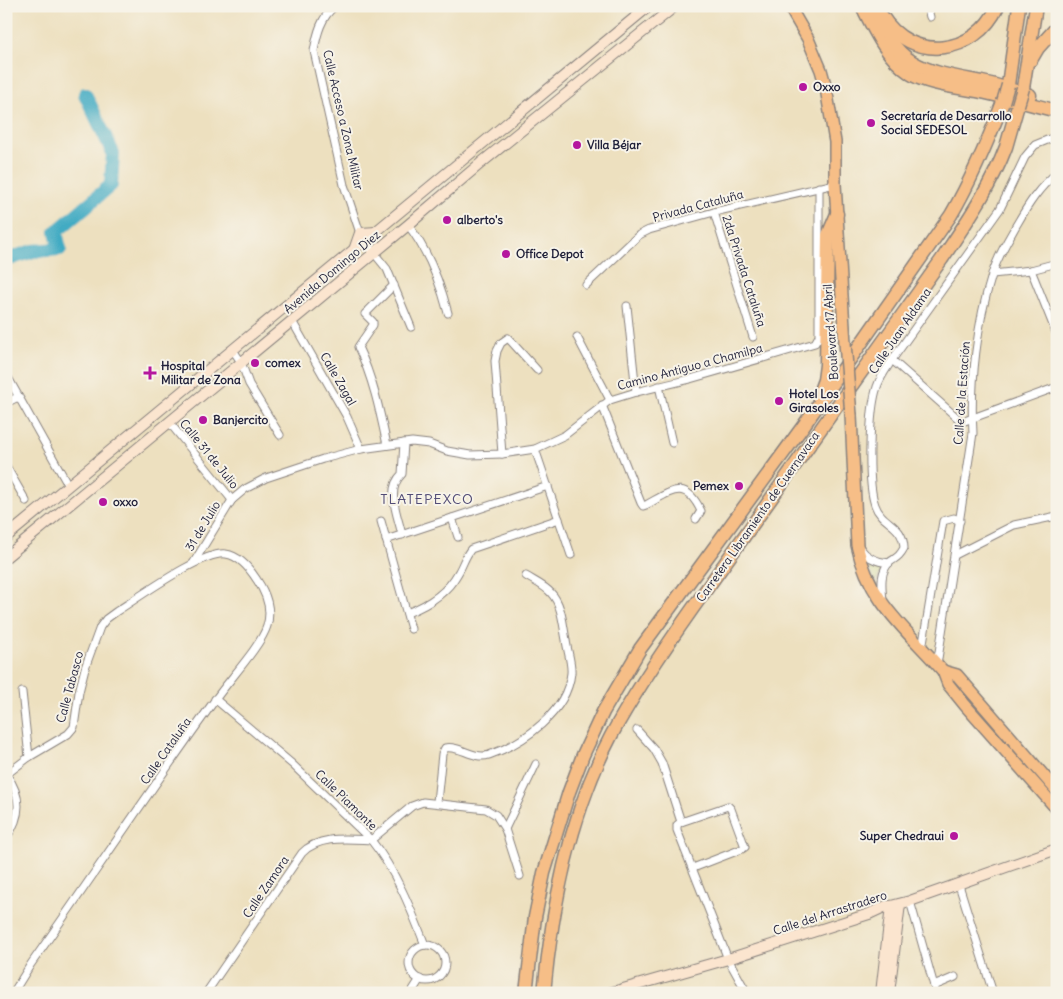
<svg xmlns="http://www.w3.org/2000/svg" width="1063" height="999" font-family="Delius,sans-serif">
<rect width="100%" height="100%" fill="#f7f3e8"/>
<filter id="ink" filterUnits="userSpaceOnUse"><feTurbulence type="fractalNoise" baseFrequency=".02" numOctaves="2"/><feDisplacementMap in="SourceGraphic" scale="10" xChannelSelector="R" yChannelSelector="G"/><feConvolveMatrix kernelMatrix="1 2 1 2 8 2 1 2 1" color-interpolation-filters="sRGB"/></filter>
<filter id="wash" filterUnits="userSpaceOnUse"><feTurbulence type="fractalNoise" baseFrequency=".0096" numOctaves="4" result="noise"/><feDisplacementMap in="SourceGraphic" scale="20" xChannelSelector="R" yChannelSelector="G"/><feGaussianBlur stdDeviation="1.12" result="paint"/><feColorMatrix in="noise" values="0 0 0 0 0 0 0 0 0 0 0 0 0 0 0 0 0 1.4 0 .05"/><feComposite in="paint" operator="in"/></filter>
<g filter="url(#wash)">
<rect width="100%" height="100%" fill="#ede0bf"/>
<polygon fill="#bcc86a" stroke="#6f7552" points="867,562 884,566 876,581 879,592"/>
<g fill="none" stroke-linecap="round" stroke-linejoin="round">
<polyline stroke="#43abc3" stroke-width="14" points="6,260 33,251 60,249 56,232 111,185 113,153 85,94"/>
</g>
</g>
<g filter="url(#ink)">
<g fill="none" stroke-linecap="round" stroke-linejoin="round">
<g stroke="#88817d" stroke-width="9">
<g id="street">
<path d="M335 6C321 17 317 34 314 51L344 185 360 233 365 242 387 269 411 327"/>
<polyline points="927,6 930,17"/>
<polyline points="714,212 753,337"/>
<path d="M408 225C428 251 440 282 448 313"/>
<polyline points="1031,270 1057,335"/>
<polyline points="992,274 1031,270 1057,263"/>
<polyline points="586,285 639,235 649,230 714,212 835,184"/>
<polyline points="627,306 636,392"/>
<polyline points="292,321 347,417 361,449"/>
<polyline points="577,337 610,400"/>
<polyline points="233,350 241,362 249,384 280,435"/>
<polyline points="892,360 962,422 1057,387"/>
<polyline points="6,374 68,485"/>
<polyline points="659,386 672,443"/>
<polyline points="6,403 18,397"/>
<path d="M602 405 641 503 643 506 646 505C672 491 685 478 701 511L696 519"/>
<polyline points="169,422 232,500"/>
<path d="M387 445C380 412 373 378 358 347L373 325V322L365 314 394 285"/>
<polyline points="535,449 571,555"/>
<polyline points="502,454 495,361 497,351 501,343 508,338 537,370"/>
<polyline points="6,466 26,501"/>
<polyline points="452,518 458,537"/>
<polyline points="381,521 411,629"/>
<path d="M402 535C398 515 385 490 402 474L404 443"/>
<polyline points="386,540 548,486"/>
<path d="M860 548C867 558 877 562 889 563"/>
<polyline points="955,555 1014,525 1057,516"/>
<polyline points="194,562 232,500 245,489 266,478 323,459 361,449 412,442 429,444 447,451 470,455 502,454 535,449 565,435 610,400 636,392 690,379 815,343 819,336 819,187"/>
<path d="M883 601C882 588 879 572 890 562 897 557 899 557 904 548 903 523 882 525 875 505 867 482 869 410 877 387 880 377 887 368 892 360L1000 209 1025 157 1035 145 1057 136"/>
<path d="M407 613C428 605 447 593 458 573 463 565 465 556 471 549L559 519"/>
<polyline points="922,649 943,521 954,518 960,521"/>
<path d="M937 665 973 433C970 383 977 322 992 275 997 257 1008 240 1017 224 1028 205 1040 186 1057 173"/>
<polyline points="22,692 29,757"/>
<path d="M215 699 292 764 371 840C396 871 411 909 425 945"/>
<polyline points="637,730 654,749 662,763 681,822"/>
<path d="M6 774C22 796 22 816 6 838"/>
<path d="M7 774 29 757 68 734 74 727 79 692 85 668 100 627 106 619 117 611C138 598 204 550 226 554 239 556 250 569 257 580 266 593 272 610 267 626 261 646 228 681 215 700 152 787 93 876 31 964L13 993"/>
<path d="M437 802 442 754 445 748C460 745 473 760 489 755 524 743 567 712 571 673 572 663 567 650 566 640 563 625 562 604 551 593 545 586 534 581 526 576"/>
<polyline points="505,829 536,764"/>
<polyline points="693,868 742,849 745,847 731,809 728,806 681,822 677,825 677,830 728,959 747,993"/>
<polyline points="959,885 993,993"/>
<polyline points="910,901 936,993"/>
<circle cx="427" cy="963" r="18"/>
<polyline points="934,986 955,977"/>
<path d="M206 993 302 853C319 835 348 839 371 840L412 806 423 802 486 809 496 815 505 829 520 876"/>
<polyline points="411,993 420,979"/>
</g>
</g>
<g stroke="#88817d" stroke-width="12">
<g id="secondary">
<polyline points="354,250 360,233 377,232"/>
<polyline points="6,537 649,6"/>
<polyline points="6,557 408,225 481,163 675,6"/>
<polyline points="609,993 728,959 869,914 886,906 891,906 910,901 1057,849"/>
<polyline points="881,993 891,906"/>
<polyline points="889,993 900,904"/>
</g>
</g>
<g stroke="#88817d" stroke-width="14">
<g id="primary">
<polyline points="789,6 808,39 821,70 826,88 835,142 835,184 845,343"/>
<path d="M851 415 857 545C869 602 906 629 943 671L948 684 965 705 1057 809"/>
<polyline points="943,671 957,675 1057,791"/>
</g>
</g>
<g stroke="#88817d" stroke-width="15">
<g id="highway">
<path d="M862 6C875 32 887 58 911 74 928 85 965 88 986 93 1009 98 1033 105 1057 111"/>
<path d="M875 6C894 68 926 71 982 82 998 85 1014 91 1030 95"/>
<path d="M882 16C911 63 975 56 998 6"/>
<polyline points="1031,60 1038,48 1057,27"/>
<polyline points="1008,85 1019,6"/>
<polyline points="1023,88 1036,6"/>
<polyline points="818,396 824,380 826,365 828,235 837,214"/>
<path d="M526 993 535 917 544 873 569 792 583 755 603 712 640 649 804 425 951 215C972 179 988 141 1003 102"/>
<path d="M544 993C552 906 570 814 611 736 635 691 664 649 693 608L942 259C966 223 991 187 1006 147 1010 133 1014 119 1018 105"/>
</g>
</g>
<use href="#street" stroke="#fff" stroke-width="7"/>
<use href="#secondary" stroke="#fbe5cf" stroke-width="10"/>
<use href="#primary" stroke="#f6be87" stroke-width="11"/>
<use href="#highway" stroke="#f6be87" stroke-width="12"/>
<g stroke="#88817d" stroke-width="14" stroke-linecap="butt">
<polyline id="primary-bridge" points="845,343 851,415"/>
</g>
<g stroke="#88817d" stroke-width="15" stroke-linecap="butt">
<g id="highway-bridge">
<polyline points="1003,102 1008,85"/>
<polyline points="1018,105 1023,88"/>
</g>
</g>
<use href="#primary-bridge" stroke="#f6be87" stroke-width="11"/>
<use href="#highway-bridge" stroke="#f6be87" stroke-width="12"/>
</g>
</g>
<g fill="#b5179e" stroke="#f7f3e8" stroke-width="2">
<circle cx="803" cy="87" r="5"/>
<circle cx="871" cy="123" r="5"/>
<circle cx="577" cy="145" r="5"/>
<circle cx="447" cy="220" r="5"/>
<circle cx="506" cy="254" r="5"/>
<circle cx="255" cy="363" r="5"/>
<path d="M147.5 365.5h5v5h5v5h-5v5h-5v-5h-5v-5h5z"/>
<circle cx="779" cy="401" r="5"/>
<circle cx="203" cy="420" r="5"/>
<circle cx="739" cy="486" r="5"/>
<circle cx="103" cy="502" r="5"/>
<circle cx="954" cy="836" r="5"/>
</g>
<g text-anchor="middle" stroke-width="4" stroke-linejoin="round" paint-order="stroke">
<g font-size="12" font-weight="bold" fill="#22223b" stroke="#f7f3e8" text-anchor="start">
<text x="813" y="91">Oxxo</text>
<text x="881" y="120">Secretaría de Desarrollo<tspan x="881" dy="14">Social SEDESOL</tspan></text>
<text x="587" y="149">Villa Béjar</text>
<text x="457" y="224">alberto's</text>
<text x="516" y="258">Office Depot</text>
<text x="265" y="367">comex</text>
<text x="161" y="370">Hospital<tspan x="161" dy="14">Militar de Zona</tspan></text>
<text x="789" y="398">Hotel Los<tspan x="789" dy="14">Girasoles</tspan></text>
<text x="213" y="424">Banjercito</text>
<text x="729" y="490" text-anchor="end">Pemex</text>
<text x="113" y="506">oxxo</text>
<text x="944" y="840" text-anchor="end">Super Chedraui</text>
</g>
<g font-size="12" fill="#22223b" stroke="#f7f3e8">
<text transform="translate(343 120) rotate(77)" y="4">Calle Acceso a Zona Militar</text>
<text transform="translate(698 206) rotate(-15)" y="4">Privada Cataluña</text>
<text transform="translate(744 271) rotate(72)" y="4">2da Privada Cataluña</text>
<text transform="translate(332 272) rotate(-40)" y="4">Avenida Domingo Diez</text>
<text transform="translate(900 331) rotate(-56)" y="4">Calle Juan Aldama</text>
<text transform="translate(831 332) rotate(-94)" y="4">Boulevard 17 Abril</text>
<text transform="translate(690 367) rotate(-15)" y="4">Camino Antiguo a Chamilpa</text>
<text transform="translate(338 379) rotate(60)" y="4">Calle Zagal</text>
<text transform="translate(962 393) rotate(-86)" y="4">Calle de la Estación</text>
<text transform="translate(209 454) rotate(51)" y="4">Calle 31 de Julio</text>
<text transform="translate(758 517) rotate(-55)" y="4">Carretera Libramiento de Cuernavaca</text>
<text transform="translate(203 526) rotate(-59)" y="4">31 de Julio</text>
<text transform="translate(70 687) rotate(-75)" y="4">Calle Tabasco</text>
<text transform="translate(166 751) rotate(-55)" y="4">Calle Cataluña</text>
<text transform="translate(346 800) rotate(44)" y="4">Calle Piamonte</text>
<text transform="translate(266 887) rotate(-56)" y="4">Calle Zamora</text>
<text transform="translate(830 913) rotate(-18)" y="4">Calle del Arrastradero</text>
</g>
<g font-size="14" letter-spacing="1" fill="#524c76" stroke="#f7f3e8">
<text x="427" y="504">TLATEPEXCO</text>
</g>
</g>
<rect width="1063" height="999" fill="none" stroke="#f7f3e8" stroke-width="25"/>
</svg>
